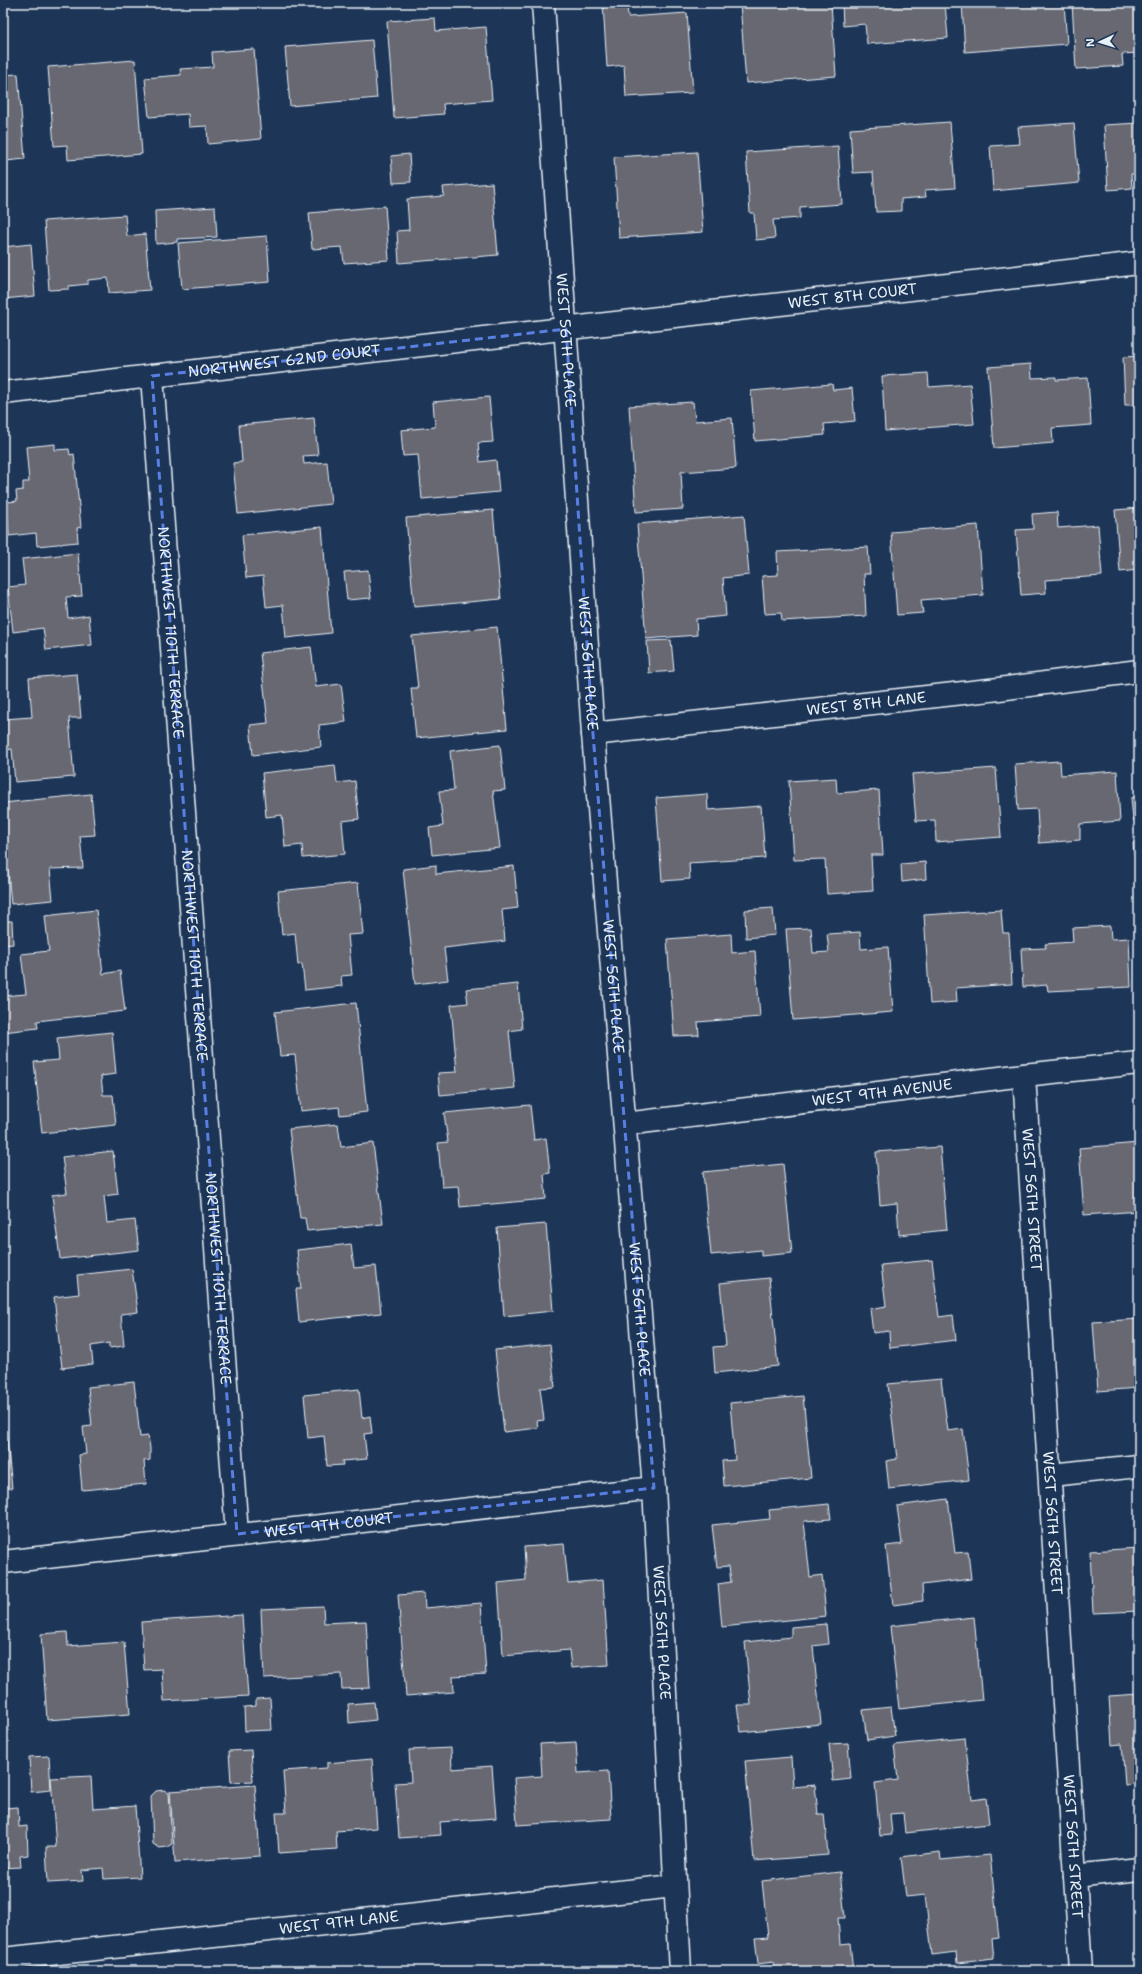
<svg xmlns="http://www.w3.org/2000/svg" width="1142" height="1974" font-family="'Shantell Sans',sans-serif">
<rect width="100%" height="100%" fill="#1d3557"/>
<filter id="ink" filterUnits="userSpaceOnUse"><feTurbulence type="fractalNoise" baseFrequency=".025" numOctaves="2"/><feDisplacementMap in="SourceGraphic" scale="8" xChannelSelector="R" yChannelSelector="G"/><feConvolveMatrix kernelMatrix="1 2 1 2 8 2 1 2 1" color-interpolation-filters="sRGB"/></filter>
<g filter="url(#ink)">
<g fill="#686872" stroke="#e8f1f8">
<polygon points="627,3 628,17 687,13 693,93 626,97 624,65 607,67 603,4"/>
<polygon points="740,3 831,3 836,76 746,83"/>
<polygon points="842,3 945,3 948,38 867,44 865,24 843,26"/>
<polygon points="962,3 1064,3 1067,44 965,52"/>
<polygon points="1072,3 1139,3 1139,53 1122,54 1123,66 1076,69"/>
<polygon points="435,18 436,31 486,27 492,100 443,104 444,114 394,118 387,21"/>
<polygon points="372,40 377,98 290,106 285,47"/>
<polygon points="254,49 261,139 208,144 207,126 189,127 188,114 149,117 145,78 181,75 180,69 213,67 212,52"/>
<polygon points="135,60 142,154 68,160 67,145 54,146 48,67"/>
<polygon points="18,74 25,159 6,161 5,154 3,154 3,75"/>
<polygon points="950,122 955,188 925,190 926,197 901,199 901,211 876,212 873,172 853,173 850,129"/>
<polygon points="1074,123 1079,183 993,191 990,146 1020,144 1018,127"/>
<polygon points="1139,123 1139,174 1131,174 1132,188 1108,190 1104,125"/>
<polygon points="838,146 842,204 800,207 800,218 773,220 775,238 756,240 754,213 750,213 746,152"/>
<polygon points="697,152 703,232 619,238 614,157"/>
<polygon points="409,154 411,182 393,183 391,156"/>
<polygon points="492,183 498,255 399,263 397,231 409,230 407,199 444,196 443,187"/>
<polygon points="385,206 389,260 344,263 342,247 312,249 309,213"/>
<polygon points="215,207 217,237 177,239 177,242 156,244 155,211"/>
<polygon points="125,215 127,236 145,234 150,290 109,293 108,278 88,280 88,284 69,286 69,289 49,290 44,221"/>
<polygon points="267,236 270,282 182,289 178,243"/>
<polygon points="31,244 35,296 3,299 3,247"/>
<polygon points="1139,356 1139,405 1125,405 1123,357"/>
<polygon points="1031,364 1032,378 1056,377 1056,380 1088,378 1091,425 1052,428 1053,443 994,448 988,367"/>
<polygon points="928,373 929,387 970,384 974,424 885,431 882,376"/>
<polygon points="832,384 833,390 852,388 855,421 824,424 825,435 755,441 751,391"/>
<polygon points="489,397 493,442 478,443 480,462 496,460 499,492 422,499 418,455 403,456 401,430 435,427 433,402"/>
<polygon points="693,402 695,421 732,418 736,468 681,472 683,509 636,512 629,406"/>
<polygon points="314,418 318,455 303,456 304,464 327,462 331,504 238,514 233,463 242,462 239,425"/>
<polygon points="55,444 55,450 69,449 70,455 74,454 81,527 77,528 78,542 37,546 36,533 9,536 7,502 17,501 16,491 23,490 23,482 29,482 26,447"/>
<polygon points="1139,508 1139,589 1138,570 1120,572 1115,510"/>
<polygon points="493,510 501,599 414,607 406,518"/>
<polygon points="1057,512 1058,528 1098,525 1102,576 1045,580 1046,593 1021,595 1016,530 1033,529 1032,514"/>
<polygon points="744,515 749,575 723,578 726,616 696,619 697,635 646,639 637,524"/>
<polygon points="978,525 983,595 921,600 923,613 897,615 891,532"/>
<polygon points="322,527 331,633 286,638 283,605 266,607 263,576 246,578 242,535"/>
<polygon points="868,547 870,574 864,574 866,616 782,621 781,613 765,614 762,576 778,575 777,552"/>
<polygon points="78,553 82,596 66,597 68,618 89,615 92,645 46,650 43,628 13,632 8,587 25,585 22,559"/>
<polygon points="368,570 371,598 347,600 344,572"/>
<polygon points="497,627 507,729 416,738 411,688 418,688 412,636"/>
<polygon points="671,640 674,671 649,673 647,641"/>
<polygon points="311,647 316,687 341,684 346,722 319,725 321,747 253,755 250,725 268,723 260,653"/>
<polygon points="77,674 81,718 69,718 74,777 15,782 12,749 4,750 3,719 32,717 29,678"/>
<polygon points="500,745 505,790 493,791 500,848 432,855 429,828 443,826 439,791 454,790 450,751"/>
<polygon points="1060,761 1061,775 1117,771 1120,821 1080,824 1080,840 1039,843 1037,809 1018,810 1015,764"/>
<polygon points="335,765 337,783 355,781 359,819 342,821 345,854 303,858 302,845 285,847 282,815 266,817 262,773"/>
<polygon points="996,768 1001,837 936,842 935,820 916,821 912,774"/>
<polygon points="836,778 837,793 879,790 883,855 871,855 873,891 827,894 825,859 794,860 789,781"/>
<polygon points="91,794 95,835 80,836 83,868 50,869 53,900 11,904 3,821 3,803"/>
<polygon points="707,794 708,810 761,806 765,858 689,863 690,879 662,881 656,798"/>
<polygon points="1139,797 1139,820 1133,820 1131,798"/>
<polygon points="1133,843 1139,843 1139,862 1135,863"/>
<polygon points="925,862 926,879 902,882 901,864"/>
<polygon points="436,865 436,874 514,866 518,908 502,910 505,941 444,948 448,980 415,984 403,869"/>
<polygon points="358,883 363,934 348,935 352,975 341,976 342,986 305,990 302,964 298,965 295,933 282,935 278,891"/>
<polygon points="773,908 775,935 746,938 745,910"/>
<polygon points="96,910 103,974 120,971 125,1011 37,1021 38,1028 3,1032 3,996 26,994 21,954 49,951 45,916"/>
<polygon points="1001,910 1003,933 1009,933 1012,984 956,988 957,1002 930,1004 924,915"/>
<polygon points="3,921 12,921 13,944 3,945"/>
<polygon points="1110,926 1111,939 1129,938 1131,987 1048,991 1047,985 1023,987 1021,949 1046,948 1045,944 1073,942 1072,928"/>
<polygon points="811,928 813,953 829,952 827,934 860,932 861,949 888,947 893,1012 793,1020 786,929"/>
<polygon points="731,934 732,953 755,951 760,1017 698,1022 699,1035 674,1036 667,939"/>
<polygon points="518,984 522,1029 509,1031 515,1088 440,1095 438,1073 457,1072 451,1005 468,1003 466,989"/>
<polygon points="356,1003 367,1112 340,1115 339,1107 301,1111 295,1055 280,1056 275,1012"/>
<polygon points="112,1032 116,1074 101,1076 103,1095 113,1095 116,1125 42,1133 34,1062 59,1060 57,1038"/>
<polygon points="530,1105 534,1140 546,1138 550,1173 544,1174 546,1199 460,1207 458,1186 442,1187 438,1143 448,1142 444,1113"/>
<polygon points="338,1124 341,1147 373,1143 383,1224 307,1231 305,1218 300,1218 289,1129"/>
<polygon points="1139,1143 1139,1211 1084,1215 1079,1148"/>
<polygon points="940,1147 947,1230 899,1235 897,1203 880,1205 876,1152"/>
<polygon points="113,1151 118,1194 104,1196 107,1223 135,1220 139,1250 60,1259 52,1195 67,1193 62,1157"/>
<polygon points="783,1164 792,1253 761,1256 761,1250 711,1255 703,1172"/>
<polygon points="546,1224 553,1311 504,1316 497,1228"/>
<polygon points="351,1244 354,1268 376,1266 381,1313 299,1322 296,1289 301,1289 297,1250"/>
<polygon points="932,1260 939,1317 953,1315 956,1340 890,1348 889,1331 873,1333 870,1309 886,1306 881,1265"/>
<polygon points="132,1269 138,1312 121,1314 124,1346 109,1348 109,1343 91,1346 93,1364 62,1368 54,1297 79,1294 77,1275"/>
<polygon points="769,1278 778,1366 715,1373 713,1347 726,1346 720,1283"/>
<polygon points="1139,1319 1139,1388 1098,1391 1093,1322"/>
<polygon points="550,1344 555,1387 540,1388 544,1420 537,1421 538,1428 504,1432 495,1350"/>
<polygon points="941,1379 948,1431 963,1429 969,1480 889,1489 886,1461 897,1459 888,1384"/>
<polygon points="134,1382 140,1437 148,1436 150,1448 150,1460 144,1461 146,1484 82,1490 79,1455 86,1454 83,1427 92,1426 88,1387"/>
<polygon points="359,1389 362,1418 370,1416 372,1433 364,1434 367,1459 342,1461 343,1465 327,1466 324,1436 308,1438 304,1395"/>
<polygon points="803,1396 811,1478 724,1486 722,1461 735,1460 730,1403"/>
<polygon points="5,1420 12,1488 3,1489 3,1421"/>
<polygon points="948,1499 955,1553 968,1552 971,1579 922,1585 923,1601 893,1605 886,1546 902,1544 897,1506"/>
<polygon points="829,1504 831,1519 804,1521 810,1577 822,1575 826,1616 722,1627 718,1584 731,1582 729,1566 717,1567 712,1525 770,1519 769,1510"/>
<polygon points="564,1544 568,1583 603,1580 609,1665 571,1668 569,1650 503,1656 498,1583 526,1580 524,1547"/>
<polygon points="1139,1548 1139,1611 1093,1613 1090,1551"/>
<polygon points="424,1593 425,1608 481,1603 486,1674 453,1676 454,1692 406,1696 398,1595"/>
<polygon points="323,1606 324,1623 366,1621 370,1688 342,1689 341,1674 264,1678 261,1609"/>
<polygon points="242,1615 248,1696 164,1701 162,1669 144,1670 141,1622"/>
<polygon points="974,1617 982,1700 899,1709 890,1626"/>
<polygon points="826,1624 828,1644 813,1646 821,1724 741,1732 737,1705 751,1705 745,1642 791,1637 791,1627"/>
<polygon points="67,1632 68,1646 124,1642 130,1714 47,1720 41,1634"/>
<polygon points="3,1642 6,1689 3,1689"/>
<polygon points="1139,1694 1139,1784 1125,1785 1122,1744 1112,1745 1109,1696"/>
<polygon points="270,1698 272,1730 245,1731 244,1707 256,1706 256,1699"/>
<polygon points="374,1702 376,1720 349,1723 348,1704"/>
<polygon points="891,1707 895,1736 867,1740 863,1710"/>
<polygon points="965,1738 972,1800 986,1798 989,1824 905,1833 903,1813 890,1814 892,1835 880,1836 875,1783 898,1780 894,1745"/>
<polygon points="576,1742 578,1773 608,1771 611,1819 517,1825 514,1778 542,1776 540,1744"/>
<polygon points="848,1743 851,1779 833,1781 829,1744"/>
<polygon points="451,1748 452,1769 492,1766 496,1818 440,1822 441,1835 399,1838 395,1783 411,1782 409,1750"/>
<polygon points="251,1750 253,1781 231,1782 229,1751"/>
<polygon points="49,1756 51,1790 31,1792 29,1757"/>
<polygon points="791,1757 793,1787 815,1785 818,1814 824,1814 828,1855 754,1861 745,1761"/>
<polygon points="372,1759 377,1828 336,1831 337,1849 279,1853 276,1813 286,1813 283,1771 327,1768 327,1763"/>
<polygon points="91,1776 93,1809 135,1806 140,1877 104,1879 103,1868 82,1870 83,1881 48,1883 46,1847 56,1847 51,1778"/>
<polygon points="255,1785 260,1856 175,1862 170,1791"/>
<polygon points="164,1790 169,1793 172,1844 167,1847 160,1848 153,1844 151,1796 156,1791"/>
<polygon points="18,1807 19,1827 27,1826 28,1855 20,1856 21,1867 3,1868 3,1813 5,1813 5,1808"/>
<polygon points="940,1852 941,1860 990,1855 999,1938 992,1939 994,1959 957,1963 956,1952 932,1955 925,1895 906,1897 901,1857"/>
<polygon points="840,1872 845,1918 838,1918 840,1944 850,1943 853,1971 774,1971 773,1962 758,1964 755,1938 768,1937 762,1881"/>
</g>
<g fill="none" stroke-linecap="round" stroke-linejoin="round">
<g stroke="#e8f1f8" stroke-width="25">
<g id="street">
<path id="s1" d="M152 376 237 1534"/>
<path id="s2" d="M3 393 1139 263"/>
<path id="s3" d="M593 734 999 689 1139 671"/>
<path id="s4" d="M1024 1075 1081 1971"/>
<path id="s5" d="M625 1124 1024 1075 1139 1063"/>
<polyline points="1050,1475 1139,1466"/>
<path id="s6" d="M3 1562 654 1488"/>
<polyline points="1075,1876 1139,1869"/>
<path id="s7" d="M3 1959 674 1886"/>
</g>
</g>
<g stroke="#e8f1f8" stroke-width="25">
<g id="secondary">
<path id="s8" d="M543 3 593 734 654 1488 680 1971"/>
</g>
</g>
<use href="#street" stroke="#1d3557" stroke-width="22"/>
<use href="#secondary" stroke="#1d3557" stroke-width="22"/>
</g>
</g>
<path fill="none" stroke="#5a7fe2" stroke-width="3" stroke-dasharray="8 5" stroke-linejoin="round" d="M566 329 593 734 654 1488 237 1534 152 376Z"/>
<g text-anchor="middle" stroke-width="3.5" stroke-linejoin="round" paint-order="stroke">
<g font-size="15" fill="#e8f1f8" stroke="#1d3557">
<text dy="5" stroke="none"><textPath href="#s2" startOffset="855">WEST 8TH COURT</textPath></text>
<text dy="5" stroke="none"><textPath href="#s8" startOffset="338">WEST 56TH PLACE</textPath></text>
<text dy="5" stroke="none"><textPath href="#s2" startOffset="283">NORTHWEST 62ND COURT</textPath></text>
<text dy="5" stroke="none"><textPath href="#s1" startOffset="257">NORTHWEST 110TH TERRACE</textPath></text>
<text dy="5" stroke="none"><textPath href="#s8" startOffset="662">WEST 56TH PLACE</textPath></text>
<text dy="5" stroke="none"><textPath href="#s3" startOffset="275">WEST 8TH LANE</textPath></text>
<text dy="5" stroke="none"><textPath href="#s1" startOffset="581">NORTHWEST 110TH TERRACE</textPath></text>
<text dy="5" stroke="none"><textPath href="#s8" startOffset="986">WEST 56TH PLACE</textPath></text>
<text dy="5" stroke="none"><textPath href="#s5" startOffset="259">WEST 9TH AVENUE</textPath></text>
<text dy="5" stroke="none"><textPath href="#s4" startOffset="125">WEST 56TH STREET</textPath></text>
<text dy="5" stroke="none"><textPath href="#s1" startOffset="905">NORTHWEST 110TH TERRACE</textPath></text>
<text dy="5" stroke="none"><textPath href="#s8" startOffset="1310">WEST 56TH PLACE</textPath></text>
<text dy="5" stroke="none"><textPath href="#s4" startOffset="449">WEST 56TH STREET</textPath></text>
<text dy="5" stroke="none"><textPath href="#s6" startOffset="328">WEST 9TH COURT</textPath></text>
<text dy="5" stroke="none"><textPath href="#s8" startOffset="1634">WEST 56TH PLACE</textPath></text>
<text dy="5" stroke="none"><textPath href="#s4" startOffset="773">WEST 56TH STREET</textPath></text>
<text dy="5" stroke="none"><textPath href="#s7" startOffset="338">WEST 9TH LANE</textPath></text>
</g>
</g>
<rect width="1142" height="1974" fill="none" stroke="#1d3557" stroke-width="16"/>
<rect x="8" y="8" width="1126" height="1958" fill="none" stroke="#e8f1f8" stroke-width="1.5" filter="url(#ink)"/>
<g transform="translate(1100 42) rotate(266)" stroke="#1d3557" stroke-width="3" paint-order="stroke">
<path d="M0-3L7 15L0 10L-7 15Z" fill="#e8f1f8"/>
<text y="-6" font-size="11" font-weight="bold" text-anchor="middle" fill="#e8f1f8">N</text>
</g>
</svg>
